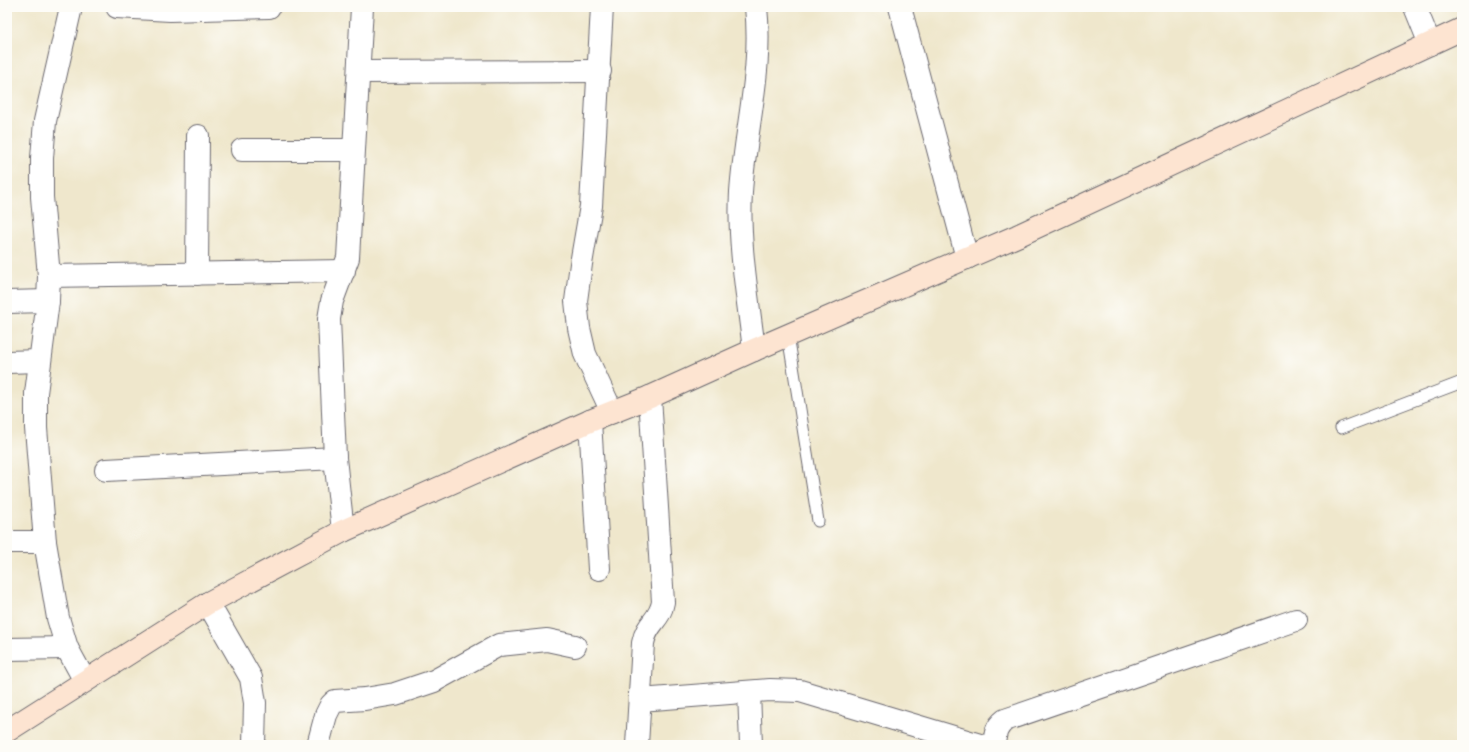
<svg xmlns="http://www.w3.org/2000/svg" width="1469" height="752" font-family="'Gentium Book Plus',serif">
<rect width="100%" height="100%" fill="#fdfcf7"/>
<filter id="ink" filterUnits="userSpaceOnUse"><feTurbulence type="fractalNoise" baseFrequency=".025" numOctaves="2"/><feDisplacementMap in="SourceGraphic" scale="8" xChannelSelector="R" yChannelSelector="G"/><feConvolveMatrix kernelMatrix="1 2 1 2 8 2 1 2 1" color-interpolation-filters="sRGB"/></filter>
<filter id="wash" filterUnits="userSpaceOnUse"><feTurbulence type="fractalNoise" baseFrequency=".012" numOctaves="4" result="noise"/><feDisplacementMap in="SourceGraphic" scale="16" xChannelSelector="R" yChannelSelector="G"/><feGaussianBlur stdDeviation="0.9" result="paint"/><feColorMatrix in="noise" values="0 0 0 0 0 0 0 0 0 0 0 0 0 0 0 0 0 1.4 0 .05"/><feComposite in="paint" operator="in"/></filter>
<g filter="url(#wash)">
<rect width="100%" height="100%" fill="#efe7cc"/>
</g>
<g filter="url(#ink)">
<g fill="none" stroke-linecap="round" stroke-linejoin="round">
<g stroke="#6a676e" stroke-width="13">
<g id="lane">
<polyline points="788,335 818,521"/>
<polyline points="1341,428 1462,382"/>
</g>
</g>
<g stroke="#6a676e" stroke-width="24">
<g id="street">
<polyline points="71,7 45,121 42,158 42,197 49,276 48,301 36,393 36,428 45,542 58,618 67,648 85,681"/>
<polyline points="117,7 170,10 269,7"/>
<polyline points="602,7 591,206 581,264 576,301 579,328 585,354 612,412"/>
<polyline points="900,7 967,258"/>
<polyline points="1415,7 1430,44"/>
<polyline points="359,72 600,71"/>
<polyline points="242,150 353,150"/>
<polyline points="197,274 198,136"/>
<polyline points="49,276 344,271"/>
<polyline points="7,302 48,301"/>
<path d="M754 350C748 298 738 244 741 192 745 130 763 70 756 7"/>
<polyline points="7,362 39,361"/>
<polyline points="590,421 599,569"/>
<polyline points="106,470 335,458"/>
<polyline points="343,531 335,458 329,319 332,301 348,258 362,7"/>
<polyline points="7,542 45,542"/>
<polyline points="208,603 251,678 255,703 254,745"/>
<polyline points="7,649 67,648"/>
<polyline points="749,692 751,745"/>
<polyline points="640,700 770,690 800,691 980,745"/>
<polyline points="318,745 326,715 331,705 335,701 365,699 395,694 434,681 499,645 547,640 575,646"/>
<path d="M637 745 643 643C647 622 660 621 663 602L650 397"/>
<path d="M994 745C995 734 996 727 1005 720L1296 620"/>
</g>
</g>
<g stroke="#6a676e" stroke-width="24">
<polyline id="secondary" points="7,731 208,603 343,531 590,421 650,397 754,350 1017,236 1462,29"/>
</g>
<use href="#lane" stroke="#fff" stroke-width="11"/>
<use href="#street" stroke="#fff" stroke-width="22"/>
<use href="#secondary" stroke="#fde4d1" stroke-width="22"/>
</g>
</g>
<rect width="1469" height="752" fill="none" stroke="#fdfcf7" stroke-width="24"/>
</svg>
